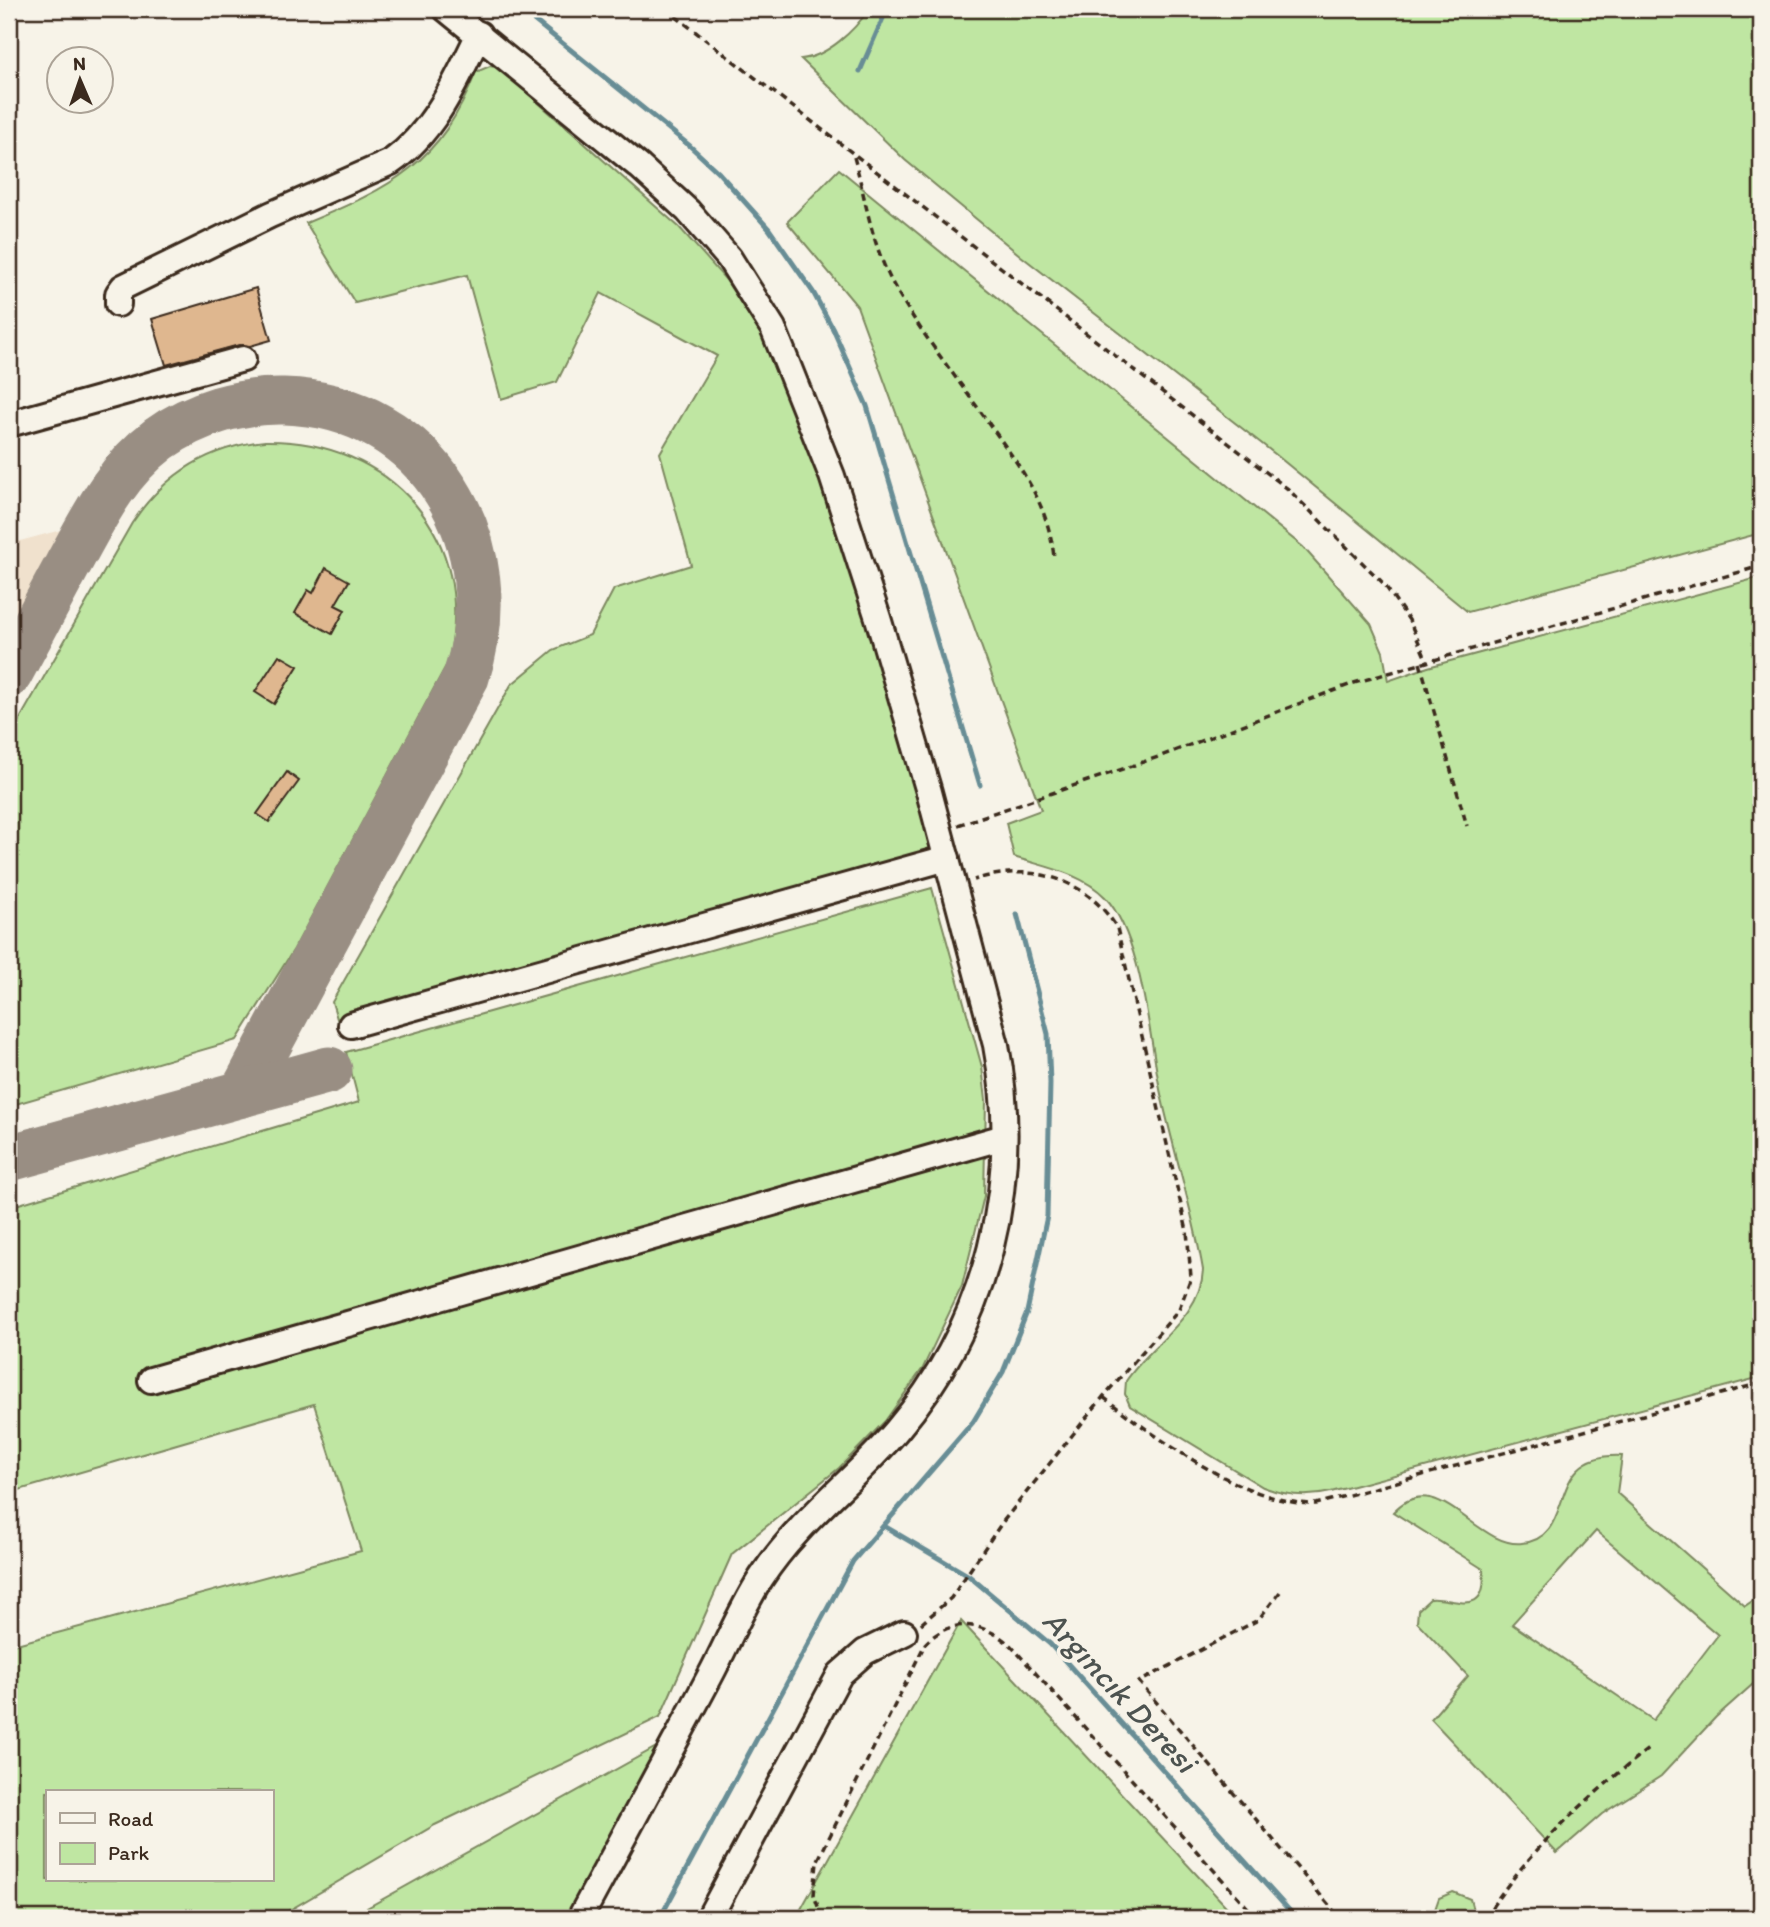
<svg xmlns="http://www.w3.org/2000/svg" width="1770" height="1927" font-family="Itim,sans-serif">
<rect width="100%" height="100%" fill="#f7f3e8"/>
<filter id="ink" filterUnits="userSpaceOnUse"><feTurbulence type="fractalNoise" baseFrequency=".0143" numOctaves="2"/><feDisplacementMap in="SourceGraphic" scale="14" xChannelSelector="R" yChannelSelector="G"/><feConvolveMatrix kernelMatrix="1 2 1 2 8 2 1 2 1" color-interpolation-filters="sRGB"/></filter>
<g filter="url(#ink)">
<polygon fill="#f0e1cd" points="116,515 9,713 9,544"/>
<g fill="#bfe6a2" stroke="#7d8860" stroke-width="2" fill-rule="evenodd">
<path d="M869 9H1761V533L1468 612 1275 454 1021 256 905 160 801 59C827 57 855 30 869 9Z"/>
<path d="M490 66 499 68 679 227 726 280 765 341 795 408 857 585 938 854 338 1022 332 1002 511 685 553 650 590 635 614 589 691 565 660 453 717 356 601 293 557 382 501 399 467 275 355 303 306 223C391 188 441 163 476 72Z"/>
<path d="M839 169 1303 547 1371 624 1383 652 1388 681 1428 667 1761 577V1377L1331 1492C1307 1498 1286 1496 1263 1487L1130 1406 1125 1394 1126 1381C1150 1344 1201 1318 1203 1270 1193 1211 1174 1153 1161 1094 1149 1039 1143 938 1105 897 1082 873 1045 867 1014 857L1006 823 1041 810 857 306 787 222Z"/>
<path d="M265 441C390 439 479 538 448 662L294 949 237 1040 9 1106V738L132 523C164 475 207 447 265 441Z"/>
<path d="M932 888 982 1067 986 1100 984 1196 962 1286 923 1368 885 1421 839 1468 732 1554 660 1717 435 1825 276 1918H9V1646L361 1551 314 1404 9 1493V1207L359 1102 346 1052ZM47 1792H271V1880H47Z"/>
<path d="M1622 1456 1617 1493 1745 1606 1761 1595V1677L1716 1717 1661 1776 1602 1814 1557 1853 1431 1719 1468 1676 1417 1622 1418 1610 1430 1599C1451 1596 1489 1621 1483 1569L1393 1512C1437 1464 1476 1548 1522 1543 1580 1537 1541 1452 1622 1456ZM1596 1531 1718 1635 1653 1720 1512 1624Z"/>
<polygon points="961,1621 1237,1918 796,1918"/>
<polygon points="676,1736 575,1918 349,1918"/>
<polygon points="1453,1892 1470,1899 1475,1918 1432,1918 1439,1898"/>
</g>
<g fill="none" stroke-linecap="round" stroke-linejoin="round">
<g stroke="#678d95" stroke-width="5">
<polyline points="520,9 690,146 718,172 769,229 813,292 833,329 867,406 980,785"/>
<polyline points="860,71 887,9"/>
<polyline points="884,1526 969,1576 1050,1644 1296,1918"/>
<polyline points="660,1918 853,1561 973,1422 1003,1372 1027,1312 1047,1216 1050,1083 1048,1034 1017,914"/>
</g>
<g stroke="#998e83" stroke-width="47">
<path d="M9 674C28 638 48 602 67 566 93 519 115 472 159 439 195 413 240 400 284 401 430 405 510 545 466 677L242 1094"/>
<polyline points="9,1158 329,1070"/>
</g>
</g>
<g fill="#dfb78f" stroke="#3b2a1e" stroke-width="2">
<polygon points="256,288 271,340 250,346 239,345 166,365 152,319"/>
<polygon points="326,568 349,581 335,605 345,610 332,634 295,613 308,590 313,593"/>
<polygon points="279,655 298,666 274,704 255,692"/>
<polygon points="287,772 299,781 269,822 257,814"/>
</g>
<g fill="none" stroke-linecap="round" stroke-linejoin="round">
<g stroke="#3b2a1e" stroke-width="30">
<g id="minor">
<path d="M446 9 640 167 688 211 729 258 773 328 832 476 878 618 929 792 996 1045C1022 1182 988 1323 897 1430 854 1481 798 1521 761 1578 741 1609 727 1644 710 1676 667 1757 623 1838 580 1918"/>
<path d="M118 304V294L123 287 270 215 391 162C435 131 456 81 479 34"/>
<polyline points="9,424 243,359"/>
<polyline points="351,1025 947,858"/>
<polyline points="151,1380 1004,1137"/>
<polyline points="709,1918 840,1674 865,1652 904,1633"/>
</g>
</g>
<g stroke="#3b2a1e" stroke-width="3.5" stroke-dasharray="7 5" stroke-linecap="butt">
<polyline points="666,9 1288,489 1384,584 1409,620 1427,661"/>
<path d="M854 157C866 200 871 243 893 284 920 333 958 379 990 425 1021 468 1048 503 1054 557"/>
<polyline points="1420,663 1467,826"/>
<polyline points="958,825 1158,757 1354,683 1761,566"/>
<path d="M1103 1397C1157 1438 1246 1505 1316 1504L1761 1383"/>
<polyline points="1280,1592 1258,1620 1139,1682 1340,1918"/>
<path d="M921 1624 951 1598 1001 1524 1103 1397 1179 1310 1191 1277 1187 1231 1117 928C1086 877 1029 862 974 880"/>
<path d="M822 1918 814 1895 817 1862 925 1644C951 1616 986 1622 1012 1647L1257 1918"/>
<path d="M1485 1918C1527 1851 1587 1798 1648 1749"/>
</g>
<use href="#minor" stroke="#f7f3e8" stroke-width="24"/>
</g>
</g>
<g text-anchor="middle" stroke-width="7" stroke-linejoin="round" paint-order="stroke">
<g font-size="32" font-style="italic" fill="#4d5350" stroke="#f7f3e8">
<text transform="translate(1120 1691) rotate(47)" y="11">Argıncık Deresi</text>
</g>
</g>
<rect width="1770" height="1927" fill="none" stroke="#f7f3e8" stroke-width="35"/>
<rect x="18" y="18" width="1735" height="1892" fill="none" stroke="#3b2a1e" stroke-width="2.5" filter="url(#ink)"/>
<rect x="46" y="1790" width="228" height="91" fill="#f7f3e8" stroke="#aca397" stroke-width="2"/>
<rect x="60" y="1813" width="35" height="10" fill="#f7f3e8" stroke="#aca397" stroke-width="2"/>
<text x="108" y="1826" font-size="21" fill="#3b2a1e">Road</text>
<rect x="60" y="1843" width="35" height="21" fill="#bfe6a2" stroke="#aca397" stroke-width="2"/>
<text x="108" y="1860" font-size="21" fill="#3b2a1e">Park</text>
<g transform="translate(80 80) rotate(358)"><circle r="33" fill="#f7f3e8" stroke="#aca397" stroke-width="2"/>
<path d="M0-5L12 26L0 18L-12 26Z" fill="#3b2a1e"/>
<text y="-10" font-size="19" font-weight="bold" text-anchor="middle" fill="#3b2a1e">N</text>
</g>
</svg>
